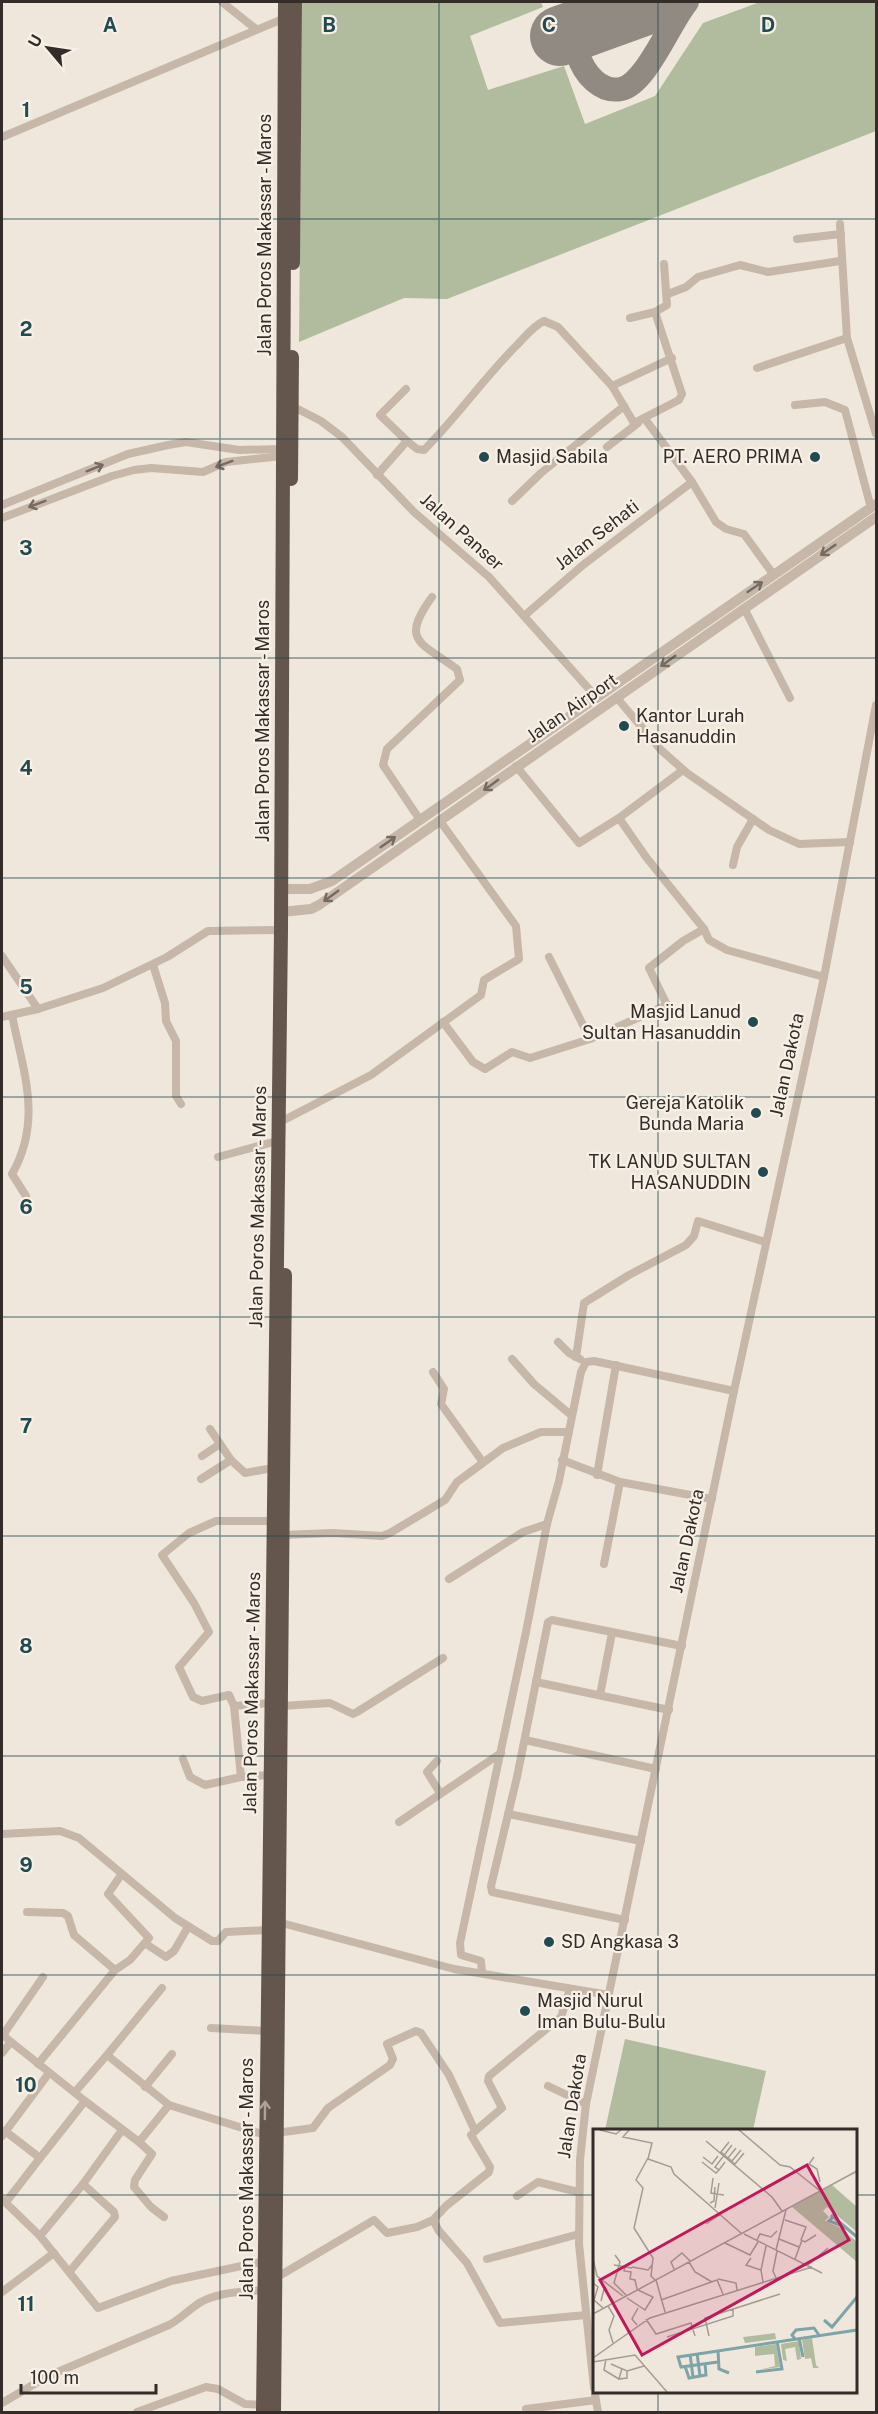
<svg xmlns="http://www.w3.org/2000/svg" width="878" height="2414" font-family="'Public Sans',sans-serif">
<rect width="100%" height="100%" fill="#efe7db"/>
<g fill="#b0bc9d">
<polygon points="302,2 541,2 543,7 470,36 488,90 564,66 585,124 655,96 703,23 760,2 876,2 876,131 447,299 404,298 299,342"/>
<polygon points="625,2039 766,2071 753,2130 605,2130"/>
</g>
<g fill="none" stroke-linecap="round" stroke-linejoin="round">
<g stroke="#918a82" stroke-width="24">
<path d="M607 2C550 16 582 97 621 89 646 84 670 22 687 2"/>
<polyline points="652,2 653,2"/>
</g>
<polyline stroke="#918a82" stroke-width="60" points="560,36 654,2"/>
<g stroke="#c6b7a8" stroke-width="8">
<polyline points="222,2 256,29"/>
<polyline points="2,137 285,18"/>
<polyline points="840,224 847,338 876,434"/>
<polyline points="797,239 841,234"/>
<polyline points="668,294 686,287 698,277 740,265 768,272 840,261"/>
<polyline points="630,318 655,312"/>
<polyline points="757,368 847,338"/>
<polyline points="612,386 672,358"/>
<polyline points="406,389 380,415 407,441"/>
<polyline points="795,405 825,402 845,410 871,508"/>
<polyline points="292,406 321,421 342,437 414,512 489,577 597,698"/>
<polyline points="645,419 692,482 716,522 726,529 744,534 773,574"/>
<polyline points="607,447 638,423"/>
<path d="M377 475 407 441 417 449 424 450C457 417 483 379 516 346 524 338 533 326 544 321L558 327 612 386 634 423 679 400 682 394 655 312 667 305 664 264"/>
<polyline points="512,501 541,473 624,406"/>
<polyline points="2,505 128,454 168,445 186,442 239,450 281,449"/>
<polyline points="2,518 112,476 134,470 151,468 203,472 226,462 282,456"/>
<polyline points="744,608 790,698"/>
<polyline points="524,616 583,565 692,482"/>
<polyline points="617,698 661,750 687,773 769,830 799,844 850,842"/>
<polyline points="516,766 579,843 619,818 646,857 704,929"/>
<polyline points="619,818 683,770"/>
<path d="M420 820 383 765 387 749 460 680 457 669C420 642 400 641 432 597"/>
<polyline points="733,865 737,847 753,819"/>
<polyline points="2,956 38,1009"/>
<polyline points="549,957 590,1039 667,1005 649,968 683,941 704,929 709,940 727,950 824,977"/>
<polyline points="153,965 165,1003 166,1021 176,1041 176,1096 181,1104"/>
<path d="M12 1015C23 1071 43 1120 12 1174L26 1196"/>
<polyline points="2,1017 38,1009 103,988 167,957 208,931 281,930"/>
<polyline points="443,1022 473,1062 485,1069 512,1052 530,1058 590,1039"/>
<polyline points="286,1119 371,1075 481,995 484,980 519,959 516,926 440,821"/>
<polyline points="218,1157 277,1141"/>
<polyline points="558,1342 569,1353 580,1359"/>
<polyline points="576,1357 584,1303 629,1275 686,1245 694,1236 698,1221 765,1242"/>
<polyline points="512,1359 534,1384 571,1415"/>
<polyline points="433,1372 444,1389 441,1404 482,1461"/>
<polyline points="210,1429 231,1460"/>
<polyline points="202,1456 220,1444"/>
<polyline points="562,1460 620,1482 712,1499"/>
<polyline points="597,1475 616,1365"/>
<polyline points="201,1479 231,1460 245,1473 273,1468"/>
<polyline points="282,1535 333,1533 382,1536 390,1533 445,1500 457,1482 503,1448 541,1432 567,1432"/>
<polyline points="604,1564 620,1482"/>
<polyline points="449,1579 523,1532 547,1524"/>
<polyline points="536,1682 669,1710"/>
<polyline points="600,1695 612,1633"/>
<polyline points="270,1703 234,1706 229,1695 202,1701 193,1697 179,1667 209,1632 194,1603 162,1555 189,1533 216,1521 273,1521"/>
<polyline points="234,1706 241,1777"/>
<polyline points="281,1706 330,1703 353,1714 357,1712 443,1658"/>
<polyline points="525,1740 656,1769"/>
<polyline points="183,1759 190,1777 205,1785 241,1777 269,1775"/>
<polyline points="437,1761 427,1772 440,1793"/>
<polyline points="508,1814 641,1841"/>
<polyline points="399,1822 501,1753"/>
<polyline points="2,1834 60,1831 79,1838 175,1918 212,1941 218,1941 226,1932 268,1930"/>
<polyline points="27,1912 63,1913 68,1916 74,1935 115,1970"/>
<polyline points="625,1920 492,1892 491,1886 517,1777 548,1622 552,1620 682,1646"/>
<polyline points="278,1922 454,1969 609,1995"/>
<polyline points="146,1944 166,1957 174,1951 188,1927"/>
<polyline points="482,1972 481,1961 461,1955 460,1943 526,1632 547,1524 559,1481 581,1372 586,1362 594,1361 734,1391"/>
<polyline points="43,1977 5,2032 5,2037 85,2101"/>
<polyline points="211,2028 266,2031"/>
<polyline points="2,2053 10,2043"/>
<polyline points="107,2055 162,1988"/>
<polyline points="38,2064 115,1970 130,1960 149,1938 108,1894 121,1875"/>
<polyline points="548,2086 586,2104"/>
<polyline points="145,2087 172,2054"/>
<polyline points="75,2092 107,2055 169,2105"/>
<polyline points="5,2131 40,2158 85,2101 139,2142 169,2105 265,2135"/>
<polyline points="475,2131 502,2108 488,2081 489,2076 561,2017 570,1989"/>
<polyline points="2,2136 49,2073"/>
<polyline points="139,2142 152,2154 135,2180 134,2187 151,2207 164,2217"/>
<polyline points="517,2196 538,2182 578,2192"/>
<polyline points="2,2199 40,2236 98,2308 171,2281 265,2261"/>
<polyline points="6,2202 40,2158"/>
<polyline points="433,2220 439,2231 467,2263 500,2323 586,2315"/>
<polyline points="40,2236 83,2184"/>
<polyline points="487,2259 579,2234"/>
<polyline points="70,2271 115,2217 114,2212 83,2184 122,2130"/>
<polyline points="274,2279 374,2220 387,2233 417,2227 433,2220 446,2206 489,2172 490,2167 471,2135 475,2131 449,2075 421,2033 416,2031 387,2044 393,2059 390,2065 328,2108 313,2128 276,2133"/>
<polyline points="2,2292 54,2253"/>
<polyline points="594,2388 579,2244 580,2160 586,2104 734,1391 824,977 876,705"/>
<polyline points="595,2395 598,2412"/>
<path d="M2 2403 48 2376 169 2325C180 2319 185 2313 195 2306 214 2291 245 2292 268 2290"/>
<polyline points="526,2409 596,2400"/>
<polyline points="137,2412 206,2387 218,2389 245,2404 263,2405"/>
</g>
<g stroke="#c6b7a8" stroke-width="10">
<polyline points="281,889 310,889 332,881 876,504"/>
<polyline points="281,912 311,909 319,905 876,517"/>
</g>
<g stroke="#64564d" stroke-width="14">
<polyline points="293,263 295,2"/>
<polyline points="291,479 292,357"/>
<polyline points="263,2412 281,930 285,2"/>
<polyline points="274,2412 285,1275"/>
</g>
</g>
<defs><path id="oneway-shaft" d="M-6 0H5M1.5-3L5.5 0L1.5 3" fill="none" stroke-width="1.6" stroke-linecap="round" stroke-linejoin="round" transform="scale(1.5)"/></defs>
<g stroke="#756b62">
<use href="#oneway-shaft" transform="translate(224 464) rotate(160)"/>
<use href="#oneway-shaft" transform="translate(95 468) rotate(-22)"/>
<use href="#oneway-shaft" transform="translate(37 504) rotate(159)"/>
<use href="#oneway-shaft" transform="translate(828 550) rotate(145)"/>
<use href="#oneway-shaft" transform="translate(755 587) rotate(-34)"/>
<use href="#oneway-shaft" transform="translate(668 661) rotate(144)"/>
<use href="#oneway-shaft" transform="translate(491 785) rotate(144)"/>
<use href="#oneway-shaft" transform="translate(388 842) rotate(-35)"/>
<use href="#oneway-shaft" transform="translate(331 896) rotate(144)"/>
</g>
<use stroke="#aea39a" href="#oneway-shaft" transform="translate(265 2110) rotate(-89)"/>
<path fill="none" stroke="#214b51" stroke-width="1.5" stroke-opacity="0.55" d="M220 2V2412M439 2V2412M658 2V2130M2 219H876M2 439H876M2 658H876M2 878H876M2 1097H876M2 1317H876M2 1536H876M2 1756H876M2 1975H876M2 2195H594M856 2195H876M658 2392V2412"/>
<g fill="#214b51" stroke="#f7f0e7" stroke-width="2">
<circle cx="484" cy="457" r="6"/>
<circle cx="815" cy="457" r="6"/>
<circle cx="624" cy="726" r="6"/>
<circle cx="753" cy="1022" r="6"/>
<circle cx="756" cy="1113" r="6"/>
<circle cx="763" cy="1172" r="6"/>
<circle cx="549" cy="1942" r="6"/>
<circle cx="525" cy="2011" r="6"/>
</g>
<g text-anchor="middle" stroke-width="4.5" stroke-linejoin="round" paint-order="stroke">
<g font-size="18" fill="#332c28" stroke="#f7f0e7">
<text transform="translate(265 235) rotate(-90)" y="6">Jalan Poros Makassar - Maros</text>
<text transform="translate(462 532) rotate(42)" y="6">Jalan Panser</text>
<text transform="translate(597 535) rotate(-38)" y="6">Jalan Sehati</text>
<text transform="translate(572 708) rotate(-35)" y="6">Jalan Airport</text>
<text transform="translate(263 721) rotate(-90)" y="6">Jalan Poros Makassar - Maros</text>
<text transform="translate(787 1065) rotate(-78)" y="6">Jalan Dakota</text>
<text transform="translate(258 1207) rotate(-89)" y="6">Jalan Poros Makassar - Maros</text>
<text transform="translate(687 1541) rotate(-78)" y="6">Jalan Dakota</text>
<text transform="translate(252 1693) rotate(-89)" y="6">Jalan Poros Makassar - Maros</text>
<text transform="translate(572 2106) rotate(-81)" y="6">Jalan Dakota</text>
<text transform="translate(247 2179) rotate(-90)" y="6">Jalan Poros Makassar - Maros</text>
</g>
<g font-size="18" fill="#332c28" stroke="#f7f0e7" text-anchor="start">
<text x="496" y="463">Masjid Sabila</text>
<text x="803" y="463" text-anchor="end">PT. AERO PRIMA</text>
<text x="636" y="722">Kantor Lurah<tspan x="636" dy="21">Hasanuddin</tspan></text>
<text x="741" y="1018" text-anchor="end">Masjid Lanud<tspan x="741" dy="21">Sultan Hasanuddin</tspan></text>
<text x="744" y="1109" text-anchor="end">Gereja Katolik<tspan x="744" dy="21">Bunda Maria</tspan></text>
<text x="751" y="1168" text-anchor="end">TK LANUD SULTAN<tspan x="751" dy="21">HASANUDDIN</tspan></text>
<text x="561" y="1948">SD Angkasa 3</text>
<text x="537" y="2007">Masjid Nurul<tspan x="537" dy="21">Iman Bulu-Bulu</tspan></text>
</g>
</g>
<g transform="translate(593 2129)">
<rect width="264" height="264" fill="#efe7db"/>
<path d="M239 56 264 78V103L234 78 230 82 236 88 232 92 246 98 264 113V133L199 78ZM182 204 183 210 152 214 150 208ZM219 209 223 236 226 239H220L218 229 212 230 209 211ZM206 212 208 230 204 231 202 218 192 220 194 232 190 231 188 215ZM183 215 187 238 166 241 182 237 181 225 162 227V218Z" fill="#b0bc9d"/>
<path fill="none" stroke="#7da5a9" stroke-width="3" d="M238 86 264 108M245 92 241 87 236 92 250 97M231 191 239 198 264 168M206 209 210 228M202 210 199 206 203 201 221 199 226 206M125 221 126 240 136 244M104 224 107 247M97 225 100 248M125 233 88 238 85 228 264 201M92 237 96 249 113 246 112 234M163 243 189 240 184 212"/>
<path fill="none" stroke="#a49c93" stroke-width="1.5" d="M7 1 23 5 28 1M36 1 30 8 59 14 55 30 78 38 81 45 148 104M146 1 187 36 197 38 226 61M113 12 179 68 189 82M136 13 128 23 135 29 143 19M110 28 119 35 125 27M221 28 216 35 224 40 227 53M55 29 43 51 50 59 41 99 60 129 58 147 62 151M135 29 139 32 148 21M138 32 142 35 151 24M109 33 123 44 126 41M132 33 126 41 122 38 139 16M120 49 118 64 131 66M117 74 121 72 122 58M122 79 126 54M192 91 213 98 208 111 212 113 223 106M113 95 128 85M151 105 229 144M186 110 206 118M164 111 167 105 178 108 184 102M132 114 157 126 165 113M183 121 193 81M22 126 27 133 21 154 33 166M158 129 153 136 168 141 170 153M0 130 4 147 30 167M202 130 209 111M96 133 102 143 119 153M21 136 39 139M215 136 235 119M32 138 31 142 38 143 37 150 42 151 44 160M39 138 55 141 59 136M81 140 78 133 89 124 97 132M168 141 173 117M183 149 180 142 184 122M125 150 143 154 144 161M63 151 72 183M0 154 5 158 1 171 10 179M34 169 52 181 60 168 45 161M68 171 124 151 130 165M8 172 11 160 20 172M15 177 21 187 16 201 20 214M0 185 264 42M53 190 63 205 98 194 102 207M44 196 39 190 45 179M116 207 112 189 187 165M74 208 140 187V180M0 229 57 189 219 138M13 230 11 241 26 250M0 233 42 226 74 263M18 235 34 242 51 237M29 239 26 250 34 249V242"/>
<path fill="#c2185b" fill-opacity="0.15" stroke="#c2185b" stroke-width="3" d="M214 36 256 111 49 226 7 151Z"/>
<rect width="264" height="264" fill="none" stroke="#332c28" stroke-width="3"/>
</g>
<g font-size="20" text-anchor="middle" font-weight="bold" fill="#214b51" stroke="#f7f0e7" stroke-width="4.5" stroke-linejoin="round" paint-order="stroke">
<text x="110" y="32">A</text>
<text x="329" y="32">B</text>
<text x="549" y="32">C</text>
<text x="768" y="32">D</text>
<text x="26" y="117">1</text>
<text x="26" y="336">2</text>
<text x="26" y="555">3</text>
<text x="26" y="775">4</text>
<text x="26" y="994">5</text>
<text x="26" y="1214">6</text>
<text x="26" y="1433">7</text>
<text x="26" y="1653">8</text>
<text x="26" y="1872">9</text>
<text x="26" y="2092">10</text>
<text x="26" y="2311">11</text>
</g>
<rect width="878" height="2414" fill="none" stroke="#332c28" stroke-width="6"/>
<g transform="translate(48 48) rotate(299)" stroke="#f7f0e7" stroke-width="4.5" paint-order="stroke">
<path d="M0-4.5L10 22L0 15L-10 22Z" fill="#332c28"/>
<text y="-9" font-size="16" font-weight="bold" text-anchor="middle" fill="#332c28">U</text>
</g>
<path d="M21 2384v9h135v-9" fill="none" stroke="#332c28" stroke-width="3"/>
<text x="30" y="2384" font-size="18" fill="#332c28" stroke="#f7f0e7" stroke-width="4.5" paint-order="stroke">100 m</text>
</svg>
